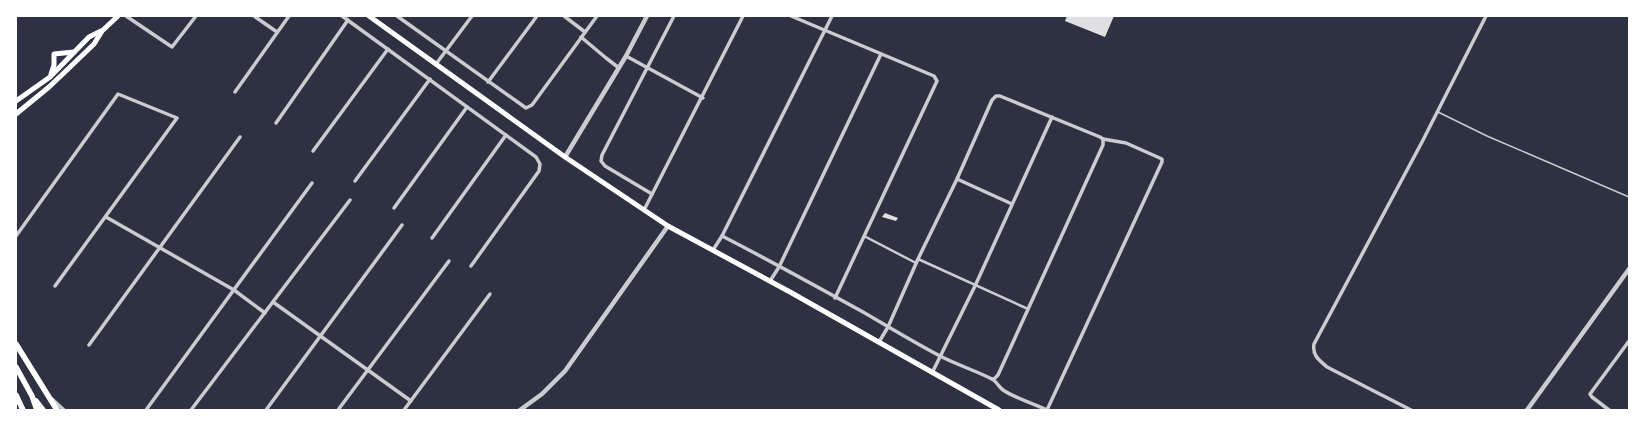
<svg xmlns="http://www.w3.org/2000/svg" width="1645" height="426" font-family="Barlow,sans-serif">
<rect width="100%" height="100%" fill="#2d3142"/>
<g fill="#e0e0e3">
<polygon points="1067,16 1114,16 1105,37 1065,21"/>
<polygon points="885,213 898,218 896,221 882,217"/>
</g>
<g fill="none" stroke-linecap="round" stroke-linejoin="round">
<polyline stroke="#caccd0" stroke-width="1.5" points="1438,112 1487,136 1629,197"/>
<g stroke="#caccd0" stroke-width="2.5">
<polyline points="864,236 916,263"/>
<polyline points="918,259 1028,309"/>
</g>
<g stroke="#caccd0" stroke-width="3.5">
<polyline points="126,16 172,47 196,16"/>
<polyline points="254,16 277,32"/>
<polyline points="342,16 536,157 540,164 539,171 471,266"/>
<polyline points="397,16 526,108 532,105 597,16"/>
<polyline points="564,16 585,32"/>
<polyline points="791,16 934,76 937,81 835,298"/>
<polyline points="581,37 606,58 619,68"/>
<polyline points="626,56 703,98"/>
<polyline points="436,64 472,16"/>
<polyline points="488,82 537,16"/>
<polyline points="235,92 289,16"/>
<polyline points="276,123 348,20"/>
<polyline points="313,151 388,49"/>
<polyline points="957,179 1012,204"/>
<polyline points="355,181 430,79"/>
<polyline points="652,194 605,166 601,161 602,155 674,16"/>
<polyline points="394,208 467,107"/>
<polyline points="644,210 743,16"/>
<polyline points="106,217 234,290 265,313"/>
<polyline points="16,236 118,94 177,118 55,286"/>
<path d="M722 236C769 260 816 286 863 312 889 327 915 343 942 357 958 365 976 371 992 379 996 381 999 387 1003 390 1013 397 1034 404 1047 410L1162 162V159L1126 143 1103 139 1100 137 1000 96H996L992 100 957 179 918 259 888 327 879 342"/>
<polyline points="432,238 506,135"/>
<polyline points="713,250 722,236 832,16"/>
<polyline points="770,281 779,267 881,54"/>
<polyline points="273,302 411,401"/>
<polyline points="89,345 240,137"/>
<polyline points="932,373 975,286 1052,117"/>
<polyline points="992,379 994,379 998,375 1103,145 1103,139"/>
<polyline points="52,399 64,410"/>
<polyline points="146,410 312,183"/>
<polyline points="191,410 350,200"/>
<polyline points="266,410 402,225"/>
<polyline points="338,410 449,261"/>
<polyline points="404,410 490,294"/>
<path d="M1411 410 1327 367C1319 360 1312 355 1314 344L1422 142 1486 16"/>
<polyline points="1609,410 1592,397 1590,394 1629,341"/>
</g>
<g stroke="#caccd0" stroke-width="4.5">
<polyline points="565,157 626,56 647,16"/>
<polyline points="520,410 542,394 565,371 668,226"/>
<polyline points="1527,410 1629,269"/>
</g>
<g stroke="#fff" stroke-width="5">
<polyline points="369,16 565,157 668,226 790,292 999,410"/>
<polyline points="51,74 54,65 54,54 74,52"/>
<polyline points="16,101 50,77 89,37 101,31"/>
<polyline points="16,114 49,87 68,69 94,44 102,31 118,16"/>
</g>
<polyline stroke="#fff" stroke-width="5.5" points="16,344 57,410"/>
<g stroke="#fff" stroke-width="5.5">
<polyline points="16,367 32,396 37,410"/>
<polyline points="16,395 23,410"/>
<polyline points="36,401 43,410"/>
</g>
</g>
<rect width="1645" height="426" fill="none" stroke="#ffffff" stroke-width="34"/>
</svg>
